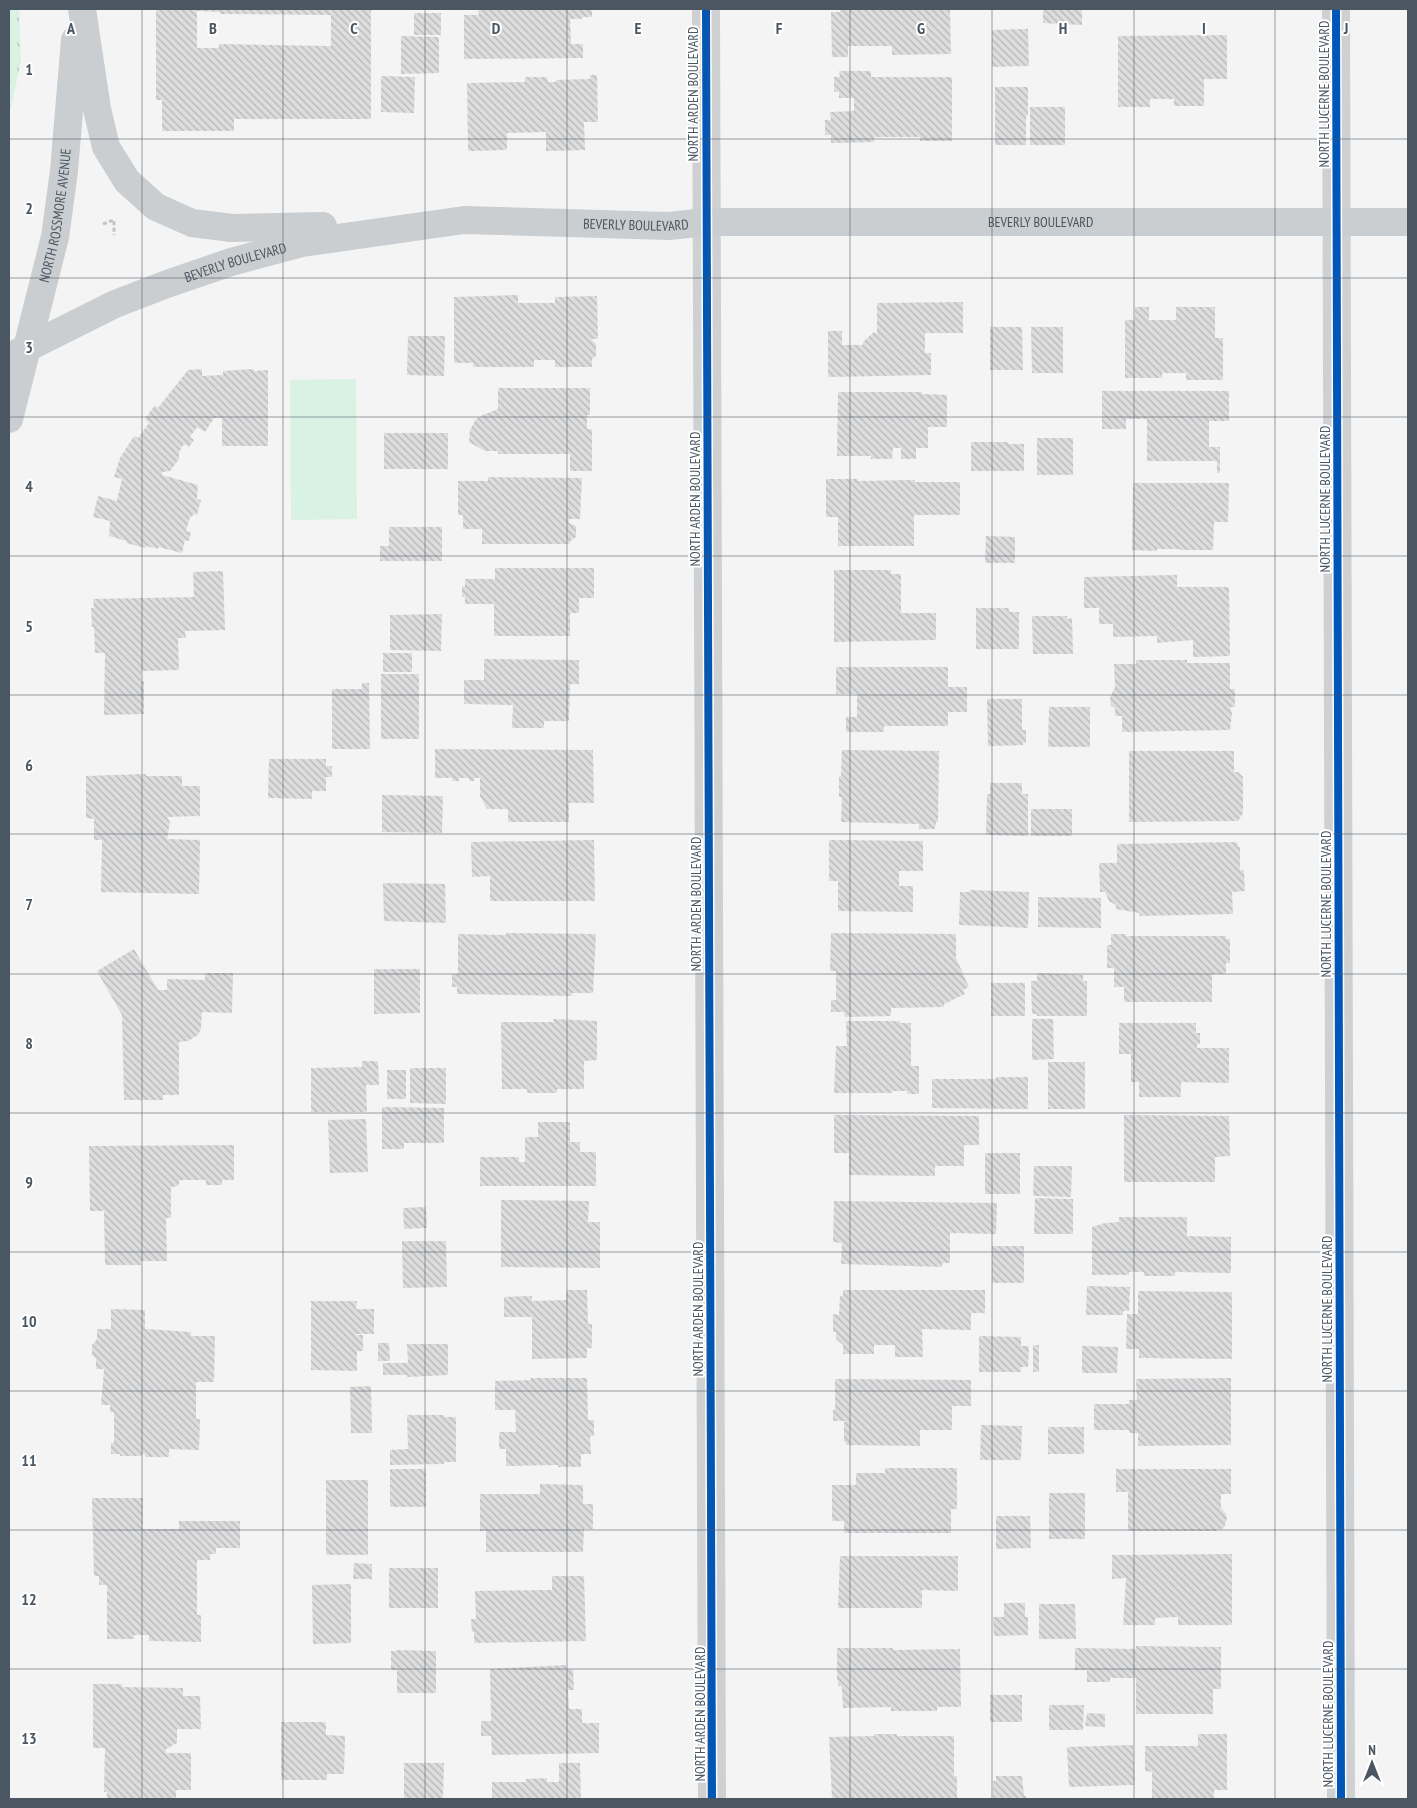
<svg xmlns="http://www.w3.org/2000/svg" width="1417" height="1808" font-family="'PT Sans Narrow',sans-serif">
<defs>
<pattern id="grass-tufts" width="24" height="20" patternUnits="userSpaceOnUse" patternTransform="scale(1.25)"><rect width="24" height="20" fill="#d9f2e3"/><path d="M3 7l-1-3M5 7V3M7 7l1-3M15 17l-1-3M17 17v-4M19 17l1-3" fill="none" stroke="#b2c7bb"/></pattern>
<pattern id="building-back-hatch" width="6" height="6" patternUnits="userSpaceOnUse" patternTransform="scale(1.25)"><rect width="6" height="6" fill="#ddddde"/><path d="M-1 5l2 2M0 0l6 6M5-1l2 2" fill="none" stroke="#b5b6b7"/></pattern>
</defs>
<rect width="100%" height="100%" fill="#f4f4f4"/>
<polygon fill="url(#grass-tufts)" points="9,9 19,9 21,61 9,117"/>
<polygon fill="#d9f2e3" points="356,379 357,519 291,520 290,380"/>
<g fill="url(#building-back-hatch)" fill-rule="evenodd">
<path d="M156 9H371V119H234V131H162V100H156ZM197 11 220 12V14L331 15V46L219 44V48H197Z"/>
<polygon points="478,9 592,9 592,17 582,17 582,19 570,19 571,44 583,44 583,58 464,59 464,15 479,15"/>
<polygon points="840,9 950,9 951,54 892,55 892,46 848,46 848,57 832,57 831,12 840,12"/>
<polygon points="1043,9 1082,9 1082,25 1043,23"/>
<rect x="414" y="13" width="27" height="22"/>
<polygon points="1028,29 1029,66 992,67 992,30"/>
<polygon points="1227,35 1227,79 1204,79 1204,106 1174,106 1174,99 1150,99 1150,107 1118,107 1118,36"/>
<polygon points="401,36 439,37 439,73 401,74"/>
<polygon points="839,71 871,71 871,77 952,77 952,141 920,141 920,137 874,137 874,142 831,143 831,135 825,135 825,120 831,120 830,112 854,111 854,98 839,98 839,92 834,92 834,77 840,77"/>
<polygon points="590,75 597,75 598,122 584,122 585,150 546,151 546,132 507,133 507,150 468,151 467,83 525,82 525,77 547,77 548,82 556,82 556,80 590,79"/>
<polygon points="381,76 415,77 414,113 381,112"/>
<polygon points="995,87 1027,87 1028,89 1028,116 1026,116 1026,145 995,145"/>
<rect x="1030" y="107" width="35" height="38"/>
<polygon points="518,295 518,303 555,303 555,297 597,296 598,339 591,339 596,344 596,356 592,359 592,367 555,367 555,360 534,360 534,367 473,367 473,363 454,363 454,297"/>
<polygon points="963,302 963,333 925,333 925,353 931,353 931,375 828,377 828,331 842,331 842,345 863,345 863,342 874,332 877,334 877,303"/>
<polygon points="1135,307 1149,307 1149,320 1176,320 1176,307 1215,307 1215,338 1223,338 1223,380 1186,380 1186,373 1162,373 1162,378 1125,378 1125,320 1135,320"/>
<polygon points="990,327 1022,327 1023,370 990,370"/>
<polygon points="1031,327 1063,327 1063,373 1032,373"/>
<polygon points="408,336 445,336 444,376 407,375"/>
<polygon points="202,369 202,376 223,375 223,371 254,369 254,371 268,370 268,446 222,446 222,418 214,418 205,432 197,427 190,437 194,440 189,447 184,444 179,452 179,459 170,471 162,472 162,475 198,485 197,499 201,500 197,515 193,514 192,517 190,517 186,531 191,532 189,541 185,540 182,553 158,547 158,549 146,546 146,548 126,543 127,541 109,536 110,521 93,517 98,496 117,501 122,479 114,477 120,458 134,436 138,438 149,423 145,419 155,405 158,408 188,370"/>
<polygon points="498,388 590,388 590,415 587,415 587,429 592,429 592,471 570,471 570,454 498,454 498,451 485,451 469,442 470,430 476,419 483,415 498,409"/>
<polygon points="1102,391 1229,391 1229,421 1209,421 1209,447 1220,447 1220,473 1217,473 1217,461 1147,461 1147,419 1126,419 1126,429 1102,429"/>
<polygon points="838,392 922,392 922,394 947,395 947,427 928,427 928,448 916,448 916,459 901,459 901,448 893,448 892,459 871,459 871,456 837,456"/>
<rect x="384" y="433" width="64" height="36"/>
<rect x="1037" y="438" width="36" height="37"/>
<polygon points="971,442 1008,442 1008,444 1024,444 1024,471 971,471"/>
<polygon points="488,477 582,478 580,519 569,519 569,523 576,526 576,537 570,541 569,544 482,544 482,529 463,529 463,515 458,515 458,481 488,481"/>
<polygon points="826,479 858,479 858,481 915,480 915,482 960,482 960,515 914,515 914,546 838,546 838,517 826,517"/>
<polygon points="1133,483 1229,483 1228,522 1214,522 1213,550 1180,550 1180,549 1157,549 1157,551 1132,550"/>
<polygon points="389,527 442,527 442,561 380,561 380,546 389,546"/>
<polygon points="986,536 1015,537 1015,563 985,563"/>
<polygon points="495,568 594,568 594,598 579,598 579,613 570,613 570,636 494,636 494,604 465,604 465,597 462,597 462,586 465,586 465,579 495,579"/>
<polygon points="834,570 891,570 891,574 901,574 901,613 936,613 936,640 834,642"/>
<polygon points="223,571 225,630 185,631 186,638 178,638 179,670 141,671 141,681 144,681 144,714 104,715 105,653 95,653 94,627 92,627 91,608 94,608 93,599 194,597 193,572"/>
<polygon points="1177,575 1177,587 1229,587 1230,656 1193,657 1193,640 1157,643 1157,636 1113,637 1113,624 1099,624 1099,608 1084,608 1084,577"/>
<polygon points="976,608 1009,608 1009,612 1019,612 1019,649 976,649"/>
<polygon points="442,614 441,651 390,650 390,615"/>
<polygon points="1032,616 1067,616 1067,619 1072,618 1073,654 1033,654"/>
<rect x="383" y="653" width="29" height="19"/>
<polygon points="484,659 579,660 579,684 570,684 569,721 544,721 544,728 512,728 513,705 464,704 464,680 484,680"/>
<polygon points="1136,660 1187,660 1187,663 1230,663 1230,689 1235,689 1235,707 1230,707 1232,713 1230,730 1122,732 1122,716 1115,716 1115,708 1111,706 1110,698 1115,687 1114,664 1136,664"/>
<polygon points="836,667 948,667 948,687 967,687 967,712 948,712 948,726 884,726 884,732 846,732 846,717 857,717 857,694 836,694"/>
<rect x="381" y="674" width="38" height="65"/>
<polygon points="362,683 369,683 370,749 332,749 332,689 362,689"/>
<polygon points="987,699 1022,699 1022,730 1026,730 1026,743 1023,743 1023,745 988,746"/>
<polygon points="1049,707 1090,707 1090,747 1048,747"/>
<polygon points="435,749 593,750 594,803 569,803 569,822 508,822 508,809 487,809 480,796 480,778 474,778 474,781 469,781 469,778 459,778 459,781 452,781 452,778 435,778"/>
<polygon points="842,750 939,751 938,822 936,822 935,829 919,829 919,824 841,822 842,797 839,797 839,776 841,776"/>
<polygon points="1129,751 1234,751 1234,772 1238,772 1243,777 1243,813 1238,821 1129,822"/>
<polygon points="269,759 326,759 326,766 332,766 332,777 326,777 326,791 312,791 312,799 268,798"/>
<polygon points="146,774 146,776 182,776 182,786 200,786 200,816 167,817 170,822 167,839 200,840 199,894 101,892 102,840 94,840 94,819 86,818 86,776"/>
<polygon points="990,783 1022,783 1022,794 1028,794 1028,836 986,835 987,794 990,794"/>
<polygon points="382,795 443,796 442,833 382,832"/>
<rect x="1031" y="809" width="41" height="27"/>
<polygon points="594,840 595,901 490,901 490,876 472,877 471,842"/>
<polygon points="829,840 923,841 923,871 899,871 899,886 913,886 913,912 838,911 838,881 829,881"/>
<polygon points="1237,842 1238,847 1240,847 1240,870 1244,870 1245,891 1232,892 1233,914 1140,916 1139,913 1116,909 1116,905 1109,901 1105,892 1100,892 1099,863 1117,863 1117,844"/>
<polygon points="383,883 445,884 446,923 384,921"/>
<polygon points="970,890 1029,892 1028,928 959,925 960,892 970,892"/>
<polygon points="1038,897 1101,898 1101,928 1038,927"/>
<polygon points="506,933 596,934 593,993 572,993 572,996 457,994 457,987 452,987 452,974 458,974 458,934 506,935"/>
<polygon points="831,933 956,934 956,958 969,987 963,990 965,994 944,1004 944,1007 891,1008 891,1016 845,1017 844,1012 831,1012 831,1000 836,1000 836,971 830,971"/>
<polygon points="1111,934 1126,934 1126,936 1226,936 1226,939 1230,939 1230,963 1226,963 1226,974 1212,974 1212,1002 1124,1002 1124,987 1114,987 1114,968 1107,968 1107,945 1111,945"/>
<polygon points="134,949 158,990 167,990 167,979 205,980 205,973 233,973 232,1013 202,1012 201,1029 198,1035 188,1041 179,1042 179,1095 163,1095 163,1100 124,1100 122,1015 97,971"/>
<polygon points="374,969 420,969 420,1013 374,1014"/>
<polygon points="1037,973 1083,975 1083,981 1087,981 1087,1016 1037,1016 1037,1014 1032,1014 1031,981 1037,981"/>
<rect x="991" y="983" width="34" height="33"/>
<polygon points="553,1019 597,1021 597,1060 584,1061 584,1089 557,1089 557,1093 527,1093 527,1089 502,1089 501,1022 554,1022"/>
<polygon points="1032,1019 1053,1019 1054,1059 1032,1060"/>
<polygon points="846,1021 900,1021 900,1023 911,1023 911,1066 919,1066 919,1094 907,1094 907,1091 892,1091 892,1093 834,1093 836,1046 847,1046"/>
<polygon points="1119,1023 1196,1023 1196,1033 1200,1033 1200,1044 1197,1044 1197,1048 1229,1048 1229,1083 1181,1082 1181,1097 1139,1097 1139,1082 1131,1082 1131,1054 1119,1054"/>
<polygon points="362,1061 378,1061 379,1085 366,1085 367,1112 311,1112 311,1068 362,1067"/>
<rect x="1048" y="1062" width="37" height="47"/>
<polygon points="410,1068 446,1068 446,1104 410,1103"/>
<rect x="387" y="1070" width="19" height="29"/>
<polygon points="996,1077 1028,1077 1028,1109 932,1108 932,1079 996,1079"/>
<polygon points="382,1107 444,1108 444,1143 404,1143 404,1149 382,1149"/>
<polygon points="834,1115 979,1116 979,1145 964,1145 964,1166 935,1166 935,1176 849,1175 849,1153 834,1153"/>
<polygon points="1124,1115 1229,1116 1230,1156 1215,1157 1215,1182 1124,1182"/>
<polygon points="366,1119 368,1172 330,1173 328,1120"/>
<polygon points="538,1122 570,1122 570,1142 580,1142 580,1152 596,1152 596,1186 480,1186 480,1157 519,1157 519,1162 525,1162 525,1137 538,1137"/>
<polygon points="234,1145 234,1180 222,1180 222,1185 206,1185 206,1180 180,1180 178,1186 171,1187 171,1218 166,1218 167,1261 141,1261 141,1265 105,1265 104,1211 90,1211 89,1146"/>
<rect x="985" y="1153" width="35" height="41"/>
<polygon points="1034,1166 1072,1166 1071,1197 1033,1196"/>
<polygon points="1035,1198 1073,1199 1073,1234 1034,1234"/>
<polygon points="501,1200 589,1201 588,1222 600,1222 600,1268 501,1267"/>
<polygon points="834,1201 997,1203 996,1234 950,1233 950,1263 942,1263 942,1267 841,1264 842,1243 833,1242"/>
<polygon points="426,1207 427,1228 404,1229 403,1208"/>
<polygon points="1119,1217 1187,1217 1187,1236 1231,1237 1231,1273 1175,1272 1175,1276 1144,1276 1144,1272 1129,1272 1129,1275 1092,1275 1092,1227 1105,1223 1119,1222"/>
<polygon points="402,1241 446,1241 447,1287 403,1288"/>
<rect x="992" y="1246" width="32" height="37"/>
<polygon points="1087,1286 1130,1287 1129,1311 1123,1311 1123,1315 1086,1315"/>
<polygon points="566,1290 587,1290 588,1324 592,1324 592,1348 587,1348 587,1358 532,1359 532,1317 504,1317 504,1297 532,1296 532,1301 566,1300"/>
<polygon points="843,1290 985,1290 985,1313 971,1313 971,1330 922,1329 923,1357 895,1357 895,1345 874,1345 874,1354 843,1354 843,1345 836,1339 836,1332 833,1332 833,1314 839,1315 840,1296 843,1296"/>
<polygon points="1138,1291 1232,1292 1232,1359 1139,1358 1139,1349 1126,1349 1127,1314 1138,1314"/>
<polygon points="311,1301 357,1301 356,1309 374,1309 374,1334 356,1334 356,1335 363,1335 363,1351 357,1351 357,1371 311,1370"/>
<polygon points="111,1309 145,1310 145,1329 191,1332 191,1336 215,1336 214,1382 196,1382 196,1419 200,1419 199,1450 169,1449 169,1457 145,1457 145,1454 142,1454 142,1456 120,1456 120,1454 111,1454 111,1443 114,1443 114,1412 110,1412 110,1405 101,1405 104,1369 96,1369 96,1359 92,1354 92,1345 97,1339 97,1329 111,1329"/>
<polygon points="979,1336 1021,1337 1021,1346 1029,1346 1028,1367 1021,1367 1021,1372 979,1372"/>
<polygon points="378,1343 389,1343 390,1361 378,1361"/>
<polygon points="407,1344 448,1344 448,1375 407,1377 407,1375 383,1375 383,1363 408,1363"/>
<rect x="1033" y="1345" width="6" height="27"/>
<polygon points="1082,1346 1118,1347 1117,1373 1082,1373"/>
<polygon points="530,1378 587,1378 588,1420 594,1420 594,1436 590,1436 591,1454 581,1454 581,1467 558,1467 558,1465 506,1466 506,1449 499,1449 499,1432 516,1432 515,1410 495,1410 495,1381 531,1380"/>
<polygon points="1231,1378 1231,1445 1138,1446 1138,1433 1129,1433 1129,1430 1094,1430 1094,1404 1129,1404 1129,1400 1137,1400 1136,1379"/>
<polygon points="835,1379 971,1380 971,1406 952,1406 952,1430 920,1430 920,1446 846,1445 846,1442 844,1442 844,1422 847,1421 833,1421 833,1410 835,1410"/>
<polygon points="371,1386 372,1433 351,1433 350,1387"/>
<polygon points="407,1415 444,1415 444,1417 456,1417 456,1462 444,1462 444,1464 390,1465 390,1450 408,1449"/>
<polygon points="981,1425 1022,1426 1021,1460 980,1460"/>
<rect x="1048" y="1427" width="36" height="27"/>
<polygon points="885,1468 957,1468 957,1509 951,1509 951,1533 844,1533 844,1521 832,1521 832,1485 856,1485 856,1473 885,1473"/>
<rect x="390" y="1469" width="36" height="38"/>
<polygon points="1116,1469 1231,1469 1231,1494 1221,1494 1221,1508 1226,1514 1227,1519 1224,1528 1215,1531 1128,1531 1128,1492 1116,1492"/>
<rect x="326" y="1480" width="42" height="75"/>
<polygon points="540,1484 583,1485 583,1504 593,1504 593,1529 584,1529 583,1552 486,1552 486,1531 480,1531 480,1494 540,1494"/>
<rect x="1049" y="1493" width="36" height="46"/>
<polygon points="92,1498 143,1498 143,1529 179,1529 179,1521 240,1521 240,1548 216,1548 216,1554 210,1554 210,1560 197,1560 197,1615 201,1615 201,1642 149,1641 149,1635 134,1635 134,1639 107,1639 107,1585 99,1585 99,1576 94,1576"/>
<polygon points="996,1516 1030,1516 1031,1548 996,1549"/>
<polygon points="1232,1554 1232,1625 1178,1625 1178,1617 1155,1618 1155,1625 1123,1625 1126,1578 1112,1579 1112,1555"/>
<polygon points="840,1556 958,1556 958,1591 922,1590 922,1608 838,1608"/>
<polygon points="354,1563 372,1564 372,1579 353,1579"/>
<rect x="389" y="1568" width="49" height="40"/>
<polygon points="552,1576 584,1576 586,1641 474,1643 474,1632 472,1632 471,1619 476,1619 475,1591 552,1590"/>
<polygon points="351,1584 351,1643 313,1644 312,1585"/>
<polygon points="1004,1603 1025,1603 1025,1617 1028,1617 1028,1635 994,1636 993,1617 1004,1617"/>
<polygon points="1039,1604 1075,1604 1076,1639 1039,1639"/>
<polygon points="1136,1646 1221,1647 1221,1689 1213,1689 1213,1714 1136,1714 1136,1678 1110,1678 1110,1682 1087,1682 1087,1670 1075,1670 1075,1648 1136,1649"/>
<polygon points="837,1648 893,1648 893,1650 960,1649 961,1707 937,1707 937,1711 891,1711 891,1707 843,1708 842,1689 841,1686 838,1686 838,1680 837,1680"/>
<polygon points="397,1650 436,1651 436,1693 397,1693 397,1670 391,1670 391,1651 397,1651"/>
<polygon points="566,1665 566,1670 573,1669 574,1690 568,1690 569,1709 582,1709 582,1723 599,1723 599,1753 492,1755 491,1736 481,1736 481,1721 491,1721 490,1669"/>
<polygon points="93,1684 122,1684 122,1687 183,1688 183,1696 200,1696 201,1729 177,1729 177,1743 166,1749 166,1753 191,1753 191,1790 176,1790 176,1798 168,1799 107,1799 107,1792 104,1792 105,1748 93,1748"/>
<rect x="990" y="1695" width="32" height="27"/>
<polygon points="1049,1705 1084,1705 1083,1730 1049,1730"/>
<polygon points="1087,1713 1105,1714 1105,1727 1085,1726"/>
<polygon points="281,1722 326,1722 326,1735 345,1736 344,1774 327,1774 327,1780 281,1780"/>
<polygon points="874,1734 897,1734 897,1736 954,1736 954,1776 957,1776 957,1799 832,1799 829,1737 874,1736"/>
<polygon points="1198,1734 1227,1734 1227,1790 1214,1790 1214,1799 1152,1799 1152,1772 1145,1771 1145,1746 1198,1746"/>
<polygon points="1133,1745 1135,1785 1069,1787 1067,1747"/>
<polygon points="404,1763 444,1763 443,1799 404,1799"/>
<polygon points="559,1763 580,1763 581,1799 492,1799 492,1782 526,1782 526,1779 547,1778 547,1782 559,1782"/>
<polygon points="996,1776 1022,1776 1024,1796 1026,1796 1026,1799 993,1799 993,1781 996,1781"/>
</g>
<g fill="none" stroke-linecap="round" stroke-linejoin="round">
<polyline stroke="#bcc7c4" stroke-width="3" stroke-dasharray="4 2.5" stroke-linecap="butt" points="103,224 114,220 114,235"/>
<g stroke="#ced0d2" stroke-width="28">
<polyline points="706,9 712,1799"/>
<polyline points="1336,9 1341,1799"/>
</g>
<g stroke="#caced1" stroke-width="28">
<polyline points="82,9 97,109 106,147 127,181 156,207 192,223 232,228 323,226"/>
<path id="s1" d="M9 357 115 304 167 284 231 262 302 243 464 220 669 226 706 222H1408"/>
<path id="s2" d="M9 419 55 237 64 171 75 40"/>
</g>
<g stroke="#fff" stroke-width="11">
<g id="cycleway">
<polyline points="706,9 712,1799"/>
<polyline points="1336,9 1341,1799"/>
</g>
</g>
<use href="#cycleway" stroke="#0057b8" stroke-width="8"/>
</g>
<path fill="none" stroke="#4a5661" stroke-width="1" stroke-opacity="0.55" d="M142 9V1799M283 9V1799M425 9V1799M567 9V1799M708 9V1799M850 9V1799M992 9V1799M1134 9V1799M1275 9V1799M9 139H1408M9 278H1408M9 417H1408M9 556H1408M9 695H1408M9 834H1408M9 974H1408M9 1113H1408M9 1252H1408M9 1391H1408M9 1530H1408M9 1669H1408"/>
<g text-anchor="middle" stroke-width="4" stroke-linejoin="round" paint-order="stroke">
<g font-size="14" fill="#4a5661" stroke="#fff">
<text transform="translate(693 94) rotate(-90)" y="5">NORTH ARDEN BOULEVARD</text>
<text transform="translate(1324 94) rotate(-90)" y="5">NORTH LUCERNE BOULEVARD</text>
<text dy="5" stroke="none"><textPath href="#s2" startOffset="209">NORTH ROSSMORE AVENUE</textPath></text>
<text dy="5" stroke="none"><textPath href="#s1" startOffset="1056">BEVERLY BOULEVARD</textPath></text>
<text dy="5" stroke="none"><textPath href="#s1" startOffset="651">BEVERLY BOULEVARD</textPath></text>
<text dy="5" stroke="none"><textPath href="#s1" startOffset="246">BEVERLY BOULEVARD</textPath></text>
<text transform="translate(695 499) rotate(-90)" y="5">NORTH ARDEN BOULEVARD</text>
<text transform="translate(1325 499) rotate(-90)" y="5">NORTH LUCERNE BOULEVARD</text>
<text transform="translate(696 904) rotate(-90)" y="5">NORTH ARDEN BOULEVARD</text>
<text transform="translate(1326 904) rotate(-90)" y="5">NORTH LUCERNE BOULEVARD</text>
<text transform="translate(698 1309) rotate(-90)" y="5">NORTH ARDEN BOULEVARD</text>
<text transform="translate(1327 1309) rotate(-90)" y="5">NORTH LUCERNE BOULEVARD</text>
<text transform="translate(700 1714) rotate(-90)" y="5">NORTH ARDEN BOULEVARD</text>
<text transform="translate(1328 1714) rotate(-90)" y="5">NORTH LUCERNE BOULEVARD</text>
</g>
</g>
<g font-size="16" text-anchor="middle" font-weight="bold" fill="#4a5661" stroke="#fff" stroke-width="4" stroke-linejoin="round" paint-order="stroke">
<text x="71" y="34">A</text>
<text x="213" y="34">B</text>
<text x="354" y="34">C</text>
<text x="496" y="34">D</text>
<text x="638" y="34">E</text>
<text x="779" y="34">F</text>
<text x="921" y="34">G</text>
<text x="1063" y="34">H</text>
<text x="1204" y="34">I</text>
<text x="1346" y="34">J</text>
<text x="29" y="75">1</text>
<text x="29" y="214">2</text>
<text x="29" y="353">3</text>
<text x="29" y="492">4</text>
<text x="29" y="632">5</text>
<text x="29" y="771">6</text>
<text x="29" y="910">7</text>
<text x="29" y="1049">8</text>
<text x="29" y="1188">9</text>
<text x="29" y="1327">10</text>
<text x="29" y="1466">11</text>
<text x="29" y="1605">12</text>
<text x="29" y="1744">13</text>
</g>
<rect width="1417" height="1808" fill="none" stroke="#4a5661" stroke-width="20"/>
<g transform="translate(1372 1763)" stroke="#ffffff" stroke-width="4" paint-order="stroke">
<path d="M0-4L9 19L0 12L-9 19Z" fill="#4a5661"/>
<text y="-8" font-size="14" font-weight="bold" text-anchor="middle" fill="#4a5661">N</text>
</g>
</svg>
